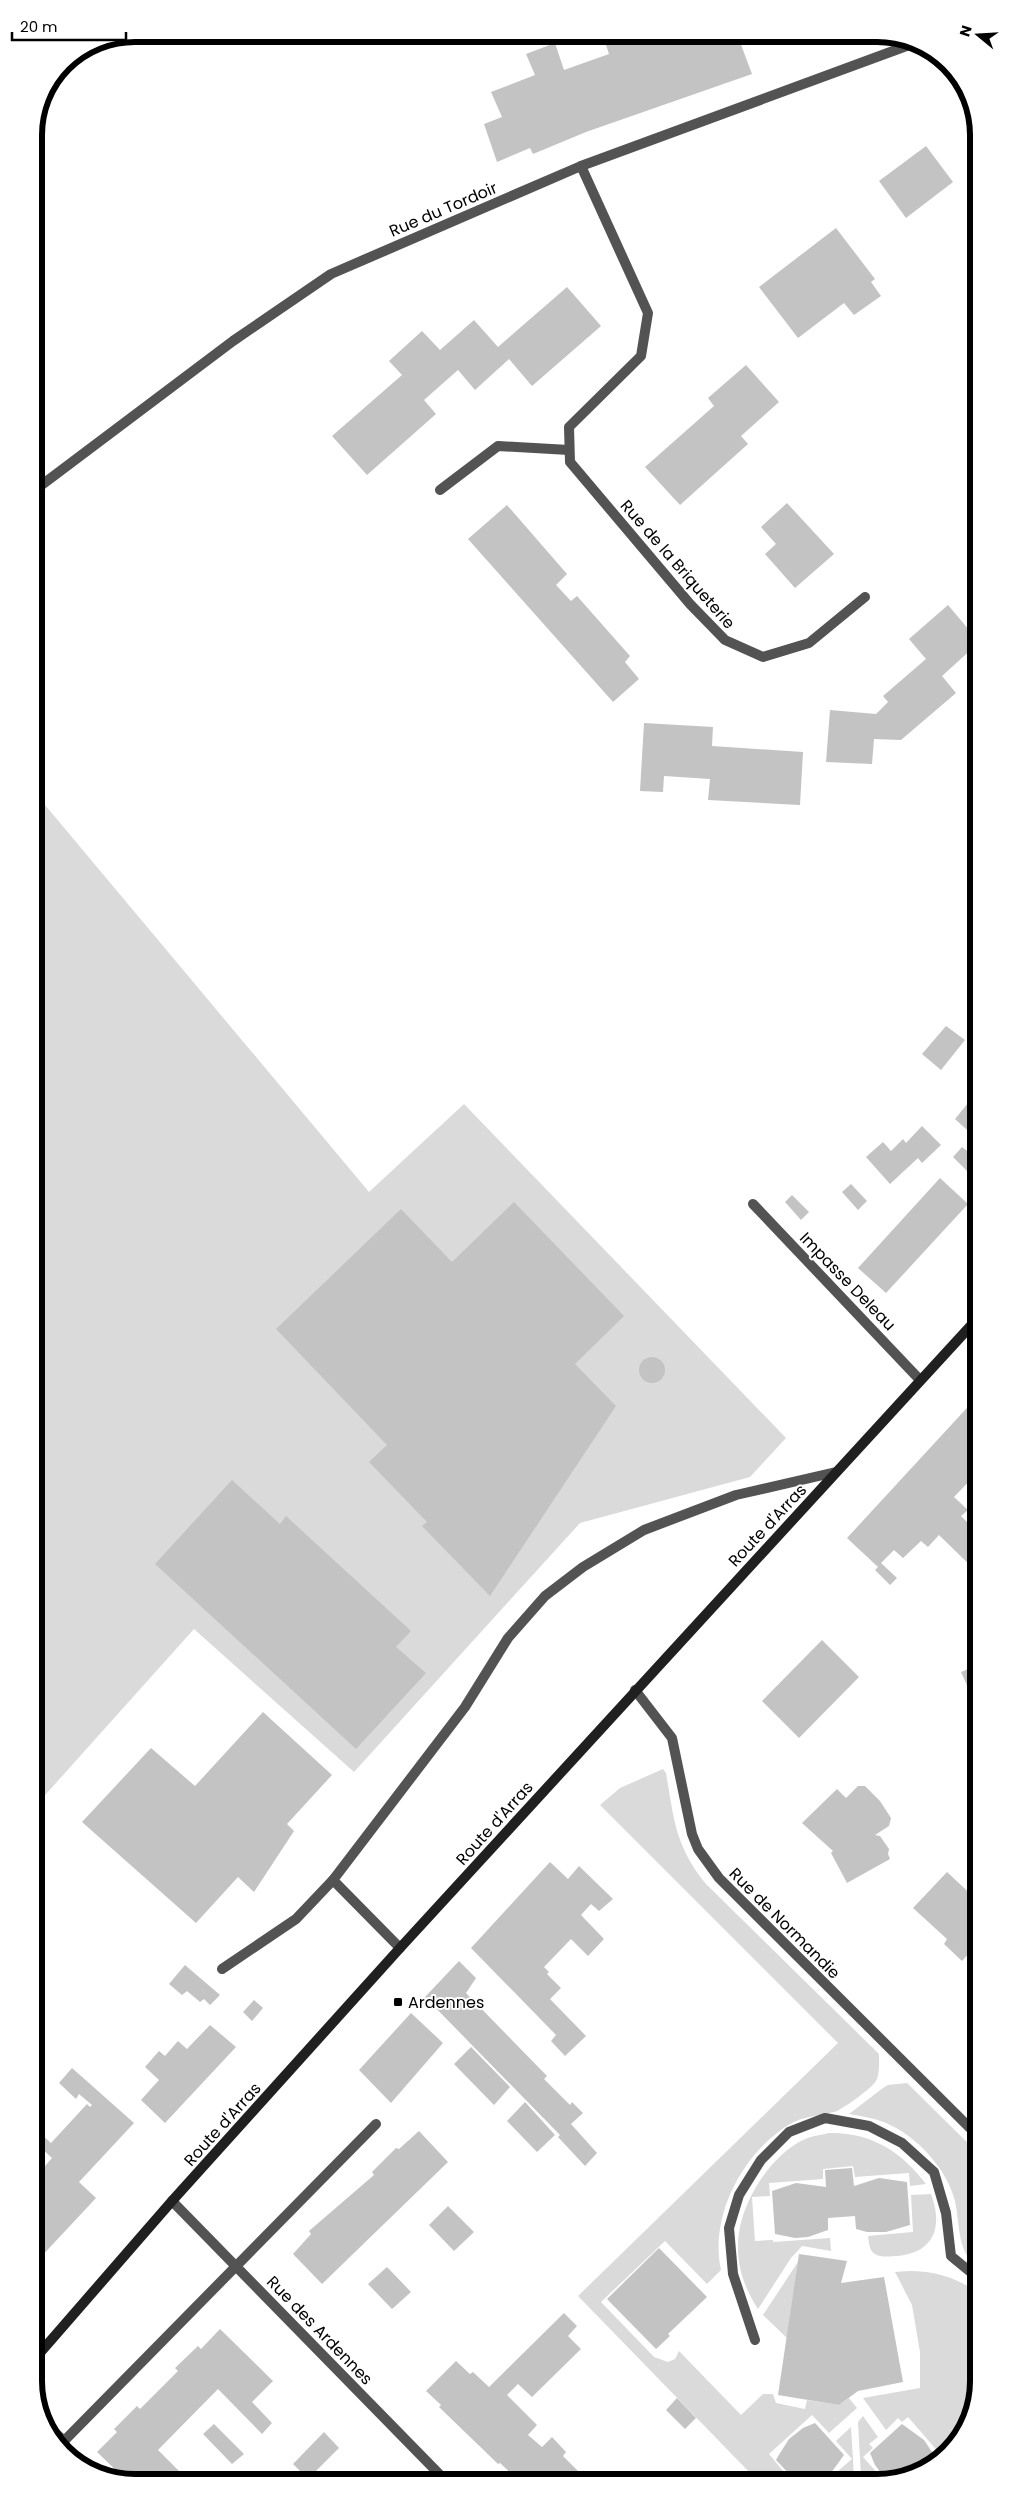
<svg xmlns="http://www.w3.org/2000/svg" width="1013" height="2516" font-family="Poppins,sans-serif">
<rect width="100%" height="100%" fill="#fff"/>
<g fill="#dadada">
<polygon points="35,793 369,1192 464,1104 786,1438 750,1477 580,1523 354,1772 194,1629 38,1803"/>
<path d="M663 1769 666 1773C674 1819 675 1846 706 1884L879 2054C879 2063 880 2073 876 2081 872 2088 842 2110 834 2112 819 2116 804 2116 790 2124 743 2152 709 2216 721 2270L707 2284 665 2241 601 2302 654 2357 668 2362 675 2359 679 2351 741 2415 763 2394H773L776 2403 805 2409 807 2400 839 2405 849 2398 857 2408 829 2433 812 2415 769 2454 789 2478H755L578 2296 838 2043 600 1805 620 1788Z"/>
<path d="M907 2083 979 2154V2272C956 2247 961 2231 955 2201 947 2169 917 2136 886 2123 874 2118 861 2116 849 2114L883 2088 888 2085Z"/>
<path d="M829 2133C871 2132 902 2152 926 2184L910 2186 909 2173 855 2177 853 2166 823 2169V2179L769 2183 770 2196 752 2197 755 2241 773 2240V2242L830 2238 831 2251 802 2246 791 2258 758 2309C746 2291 738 2270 738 2248 737 2208 768 2157 803 2140 811 2136 821 2135 829 2133Z"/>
<path d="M931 2194C943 2226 935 2252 898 2256 891 2256 881 2258 875 2254 869 2251 869 2242 868 2236L913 2232 911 2195Z"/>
<polygon points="798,2262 787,2338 763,2315"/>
<path d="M909 2271C936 2271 957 2278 979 2293V2381L958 2442 941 2455 908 2417 902 2422 898 2418 886 2430 863 2398 920 2388V2352L912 2305 895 2272Z"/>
<polygon points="863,2416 878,2437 869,2444 873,2448 863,2457 881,2477 861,2477 858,2422"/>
<polygon points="851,2427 854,2477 831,2477 852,2459 836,2441"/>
</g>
<g fill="#c3c3c3">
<polygon points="611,34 737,34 752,74 586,132 533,154 530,148 497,162 484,124 502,117 491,92 535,75 526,54 555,43 564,70 609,54 605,42 613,39"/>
<polygon points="926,146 953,182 906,218 879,181"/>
<polygon points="836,228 875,279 871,282 881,296 854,315 844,303 798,338 759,287"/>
<polygon points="567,287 601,326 532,386 509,359 475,390 458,370 424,400 436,414 367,475 332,436 402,375 389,361 422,331 440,350 474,320 498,347"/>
<polygon points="746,365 779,402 741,436 748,444 680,505 645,467 714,406 708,398"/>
<polygon points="787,503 834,554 795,588 765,554 776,544 761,527"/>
<polygon points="507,505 567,574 556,585 571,601 577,596 630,656 625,662 639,679 613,702 468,539"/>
<polygon points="948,605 975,637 975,646 942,676 956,693 901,740 874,739 872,764 826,762 830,710 876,714 888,702 883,696 926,659 909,639"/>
<polygon points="644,723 713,727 712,746 803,752 800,805 708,800 710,779 664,776 663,792 640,791"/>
<polygon points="946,1026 965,1040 941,1070 922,1054"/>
<polygon points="973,1097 976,1100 976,1138 955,1119"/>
<polygon points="922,1126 941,1145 922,1163 918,1158 890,1184 866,1157 883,1142 891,1151 903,1139 906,1143"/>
<polygon points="962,1147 974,1156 976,1154 976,1180 953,1157"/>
<polygon points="940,1178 968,1204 886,1293 858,1268"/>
<polygon points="851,1184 867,1201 858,1210 842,1192"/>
<polygon points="792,1195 809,1212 801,1220 785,1202"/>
<polygon points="514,1202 624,1316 575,1364 616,1406 490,1596 422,1526 427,1522 369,1462 387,1445 276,1329 401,1209 452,1262"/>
<circle cx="652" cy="1370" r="13"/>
<polygon points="977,1397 977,1473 954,1497 968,1510 961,1516 977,1532 977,1572 939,1535 928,1547 921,1541 903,1558 894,1550 881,1563 897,1578 890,1585 875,1570 878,1567 847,1538"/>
<polygon points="232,1480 280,1524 286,1516 411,1631 396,1647 426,1673 356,1749 155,1564"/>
<polygon points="822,1640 859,1677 799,1738 762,1701"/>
<polygon points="978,1665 978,1710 961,1672"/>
<polygon points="263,1712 332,1775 287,1824 294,1831 254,1892 238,1877 196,1923 82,1822 151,1748 195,1786"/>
<polygon points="858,1786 865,1786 880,1801 891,1818 889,1826 875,1835 880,1836 889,1849 888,1854 890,1859 847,1883 831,1853 833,1851 802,1823 837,1789 846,1798"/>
<polygon points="550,1862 568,1879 579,1866 613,1899 599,1911 591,1904 581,1915 604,1939 588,1956 571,1939 544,1967 549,1972 547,1974 561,1988 550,1999 586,2036 565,2056 551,2041 556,2035 471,1948"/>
<polygon points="947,1872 978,1901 978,1943 962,1961 944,1944 947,1939 913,1908"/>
<polygon points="459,1961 476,1978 466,1993 547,2076 544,2079 570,2105 572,2102 583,2113 571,2124 597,2153 585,2166 558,2137 560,2135 425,1997"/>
<polygon points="185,1965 220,1995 210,2005 204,1999 200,2002 187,1991 182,1995 169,1984"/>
<polygon points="254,2000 263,2008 252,2021 243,2012"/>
<polygon points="411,2013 443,2043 391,2103 359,2070"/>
<polygon points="210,2025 236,2047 165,2123 141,2100 159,2080 145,2067 159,2051 165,2056 178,2041 187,2049"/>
<polygon points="471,2047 510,2087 494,2105 454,2064"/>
<polygon points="72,2068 134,2123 79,2182 96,2198 39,2259 39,2173 52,2158 38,2145 38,2123 45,2129 40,2133 51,2143 87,2104 90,2107 92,2105 79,2094 76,2099 59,2083"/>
<polygon points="525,2102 555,2135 537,2152 507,2121"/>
<polygon points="419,2131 448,2162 322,2284 293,2254 311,2234 309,2231 374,2175 372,2172 396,2148 399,2149"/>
<polygon points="852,2168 854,2186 879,2178 907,2182 910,2225 886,2232 867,2232 856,2229 855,2216 828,2218 828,2230 808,2237 795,2238 775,2234 772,2191 796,2183 826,2187 825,2170"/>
<polygon points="448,2206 474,2232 454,2251 429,2225"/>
<polygon points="659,2248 707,2297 668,2334 670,2336 656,2349 607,2299"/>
<polygon points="799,2254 847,2261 841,2283 884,2277 903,2382 858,2391 839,2405 778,2395"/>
<polygon points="387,2267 411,2292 392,2309 368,2284"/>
<polygon points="564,2313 577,2326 568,2336 581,2349 532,2397 518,2384 507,2395 537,2425 528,2435 542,2447 552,2437 566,2452 563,2456 586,2479 517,2479 500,2463 498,2464 439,2407 441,2405 426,2391 456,2361 470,2374 473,2372 489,2387"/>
<polygon points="220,2329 273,2381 252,2402 272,2423 262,2434 218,2389 158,2450 182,2474 174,2482 127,2481 97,2452 117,2432 114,2429 137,2406 140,2409 178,2371 175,2368 198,2346 201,2349"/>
<polygon points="677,2398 696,2418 685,2429 666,2410"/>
<polygon points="815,2423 844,2455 828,2477 793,2478 776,2460 777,2458 789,2439 803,2428"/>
<polygon points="214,2424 244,2454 232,2464 203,2434"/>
<polygon points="902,2424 924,2440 936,2458 910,2477 884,2477 875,2465 870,2453"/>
<polygon points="324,2432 339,2448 308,2479 293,2464"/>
</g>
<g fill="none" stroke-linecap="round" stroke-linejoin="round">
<g stroke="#535353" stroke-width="10">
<polyline points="753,1204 920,1380"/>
<polyline points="400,1948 333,1880 465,1707 508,1638 545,1596 583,1567 644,1530 736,1495 836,1472"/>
<polyline points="222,1969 296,1919 333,1880"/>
<polyline points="755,2340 733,2274 729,2228 739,2195 761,2160 789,2132 825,2118 869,2126 902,2143 934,2172 946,2213 951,2256 979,2279"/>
<polyline points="50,2428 64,2441 376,2124"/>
</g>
<g stroke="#535353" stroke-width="10">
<polyline points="581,166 648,313 641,356 569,427 570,462 690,604 725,640 763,657 809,643 865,597"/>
<polyline points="35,490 233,341 331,274 581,166 912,44"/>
<polyline points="440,490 498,446 569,450"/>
<polyline points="635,1690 672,1738 692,1834 698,1849 719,1878 979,2137"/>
<polyline points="172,2201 445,2480"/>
</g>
<polyline stroke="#202020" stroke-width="10" points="39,2354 172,2201 400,1948 977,1319"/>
</g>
<rect fill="#000" stroke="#fff" stroke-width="2" x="393" y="1997" width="10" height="10" rx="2.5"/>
<g text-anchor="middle" stroke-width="4" stroke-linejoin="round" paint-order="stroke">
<g font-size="16" fill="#000" stroke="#fff">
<text transform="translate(443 209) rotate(-23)" y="6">Rue du Tordoir</text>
<text transform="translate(678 564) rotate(49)" y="6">Rue de la Briqueterie</text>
<text transform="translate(848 1281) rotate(46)" y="6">Impasse Deleau</text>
<text transform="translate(767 1525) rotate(-47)" y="6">Route d'Arras</text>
<text transform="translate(494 1823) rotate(-48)" y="6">Route d'Arras</text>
<text transform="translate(785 1923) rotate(45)" y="6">Rue de Normandie</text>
<text transform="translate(222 2124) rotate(-48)" y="6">Route d'Arras</text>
<text transform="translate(320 2330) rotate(46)" y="6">Rue des Ardennes</text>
</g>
<g font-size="16" fill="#000" stroke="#fff" text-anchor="start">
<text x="408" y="2008">Ardennes</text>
</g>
</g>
<path d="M0 0H1013V2516H0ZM135 42H877A93 93 0 0 1 970 135V2381A93 93 0 0 1 877 2474H135A93 93 0 0 1 42 2381V135A93 93 0 0 1 135 42Z" fill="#fff" fill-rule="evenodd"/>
<path fill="none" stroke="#000" stroke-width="6" d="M135 42H877A93 93 0 0 1 970 135V2381A93 93 0 0 1 877 2474H135A93 93 0 0 1 42 2381V135A93 93 0 0 1 135 42Z"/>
<g transform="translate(978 35) rotate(288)" stroke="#ffffff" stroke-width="4" paint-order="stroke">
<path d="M0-4L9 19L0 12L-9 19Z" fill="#000000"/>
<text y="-8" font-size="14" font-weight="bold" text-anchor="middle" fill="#000000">N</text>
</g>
<path d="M12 32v8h114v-8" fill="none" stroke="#000000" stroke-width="2.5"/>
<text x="20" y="32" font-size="15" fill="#000000" stroke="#ffffff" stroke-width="4" paint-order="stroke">20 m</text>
</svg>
